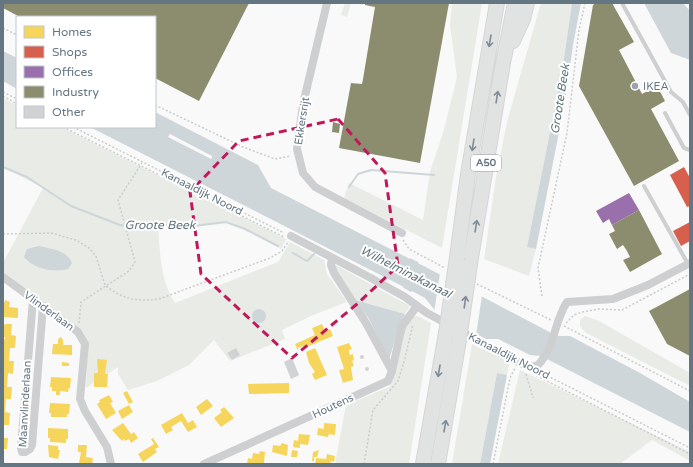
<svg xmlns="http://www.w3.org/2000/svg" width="693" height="467" font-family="'Varela Round',sans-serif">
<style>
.green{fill:#e8ebe6;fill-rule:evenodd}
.water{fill:#ced6d9;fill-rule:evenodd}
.pier{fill:#f9f9f9}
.homes{fill:#f6d55c}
.shops{fill:#d6604d}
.offices{fill:#9970ab}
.industry{fill:#8c8c6e}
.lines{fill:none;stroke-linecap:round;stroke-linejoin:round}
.stream{stroke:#ced6d9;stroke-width:2}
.building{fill:#d0d2d3}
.motorway-casing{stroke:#d5d6d6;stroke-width:16}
.path{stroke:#cbcccd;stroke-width:1.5;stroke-dasharray:2 2;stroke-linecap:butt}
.service{stroke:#cecfd0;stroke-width:4}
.minor{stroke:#cecfd0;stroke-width:8}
.motorway{stroke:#e1e2e2;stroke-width:14}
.motorway-bridge-casing{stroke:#d5d6d6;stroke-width:16;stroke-linecap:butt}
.motorway-bridge{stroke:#e1e2e2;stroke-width:14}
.oneway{stroke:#7e8c96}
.marked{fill:none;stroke:#c2185b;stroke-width:3;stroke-dasharray:8 5;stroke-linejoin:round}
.poi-dot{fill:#99a4ac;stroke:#fff;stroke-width:1.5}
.labels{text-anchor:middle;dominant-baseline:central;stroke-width:4;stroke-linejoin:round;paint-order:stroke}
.shield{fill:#fff;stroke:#939fa8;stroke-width:1}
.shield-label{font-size:10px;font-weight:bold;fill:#657683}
.poi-label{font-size:11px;fill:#657683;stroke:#fff;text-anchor:start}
.street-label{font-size:11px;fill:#657683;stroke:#fff}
.water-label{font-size:12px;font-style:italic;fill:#60757c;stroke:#fff}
</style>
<rect width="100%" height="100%" fill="#f9f9f9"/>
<!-- green -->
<path class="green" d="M345,3H351L347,17L341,15Z
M452,3H482L442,248L344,198L349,183L423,220L430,172L443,133L457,77L450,25Z
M541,3H572L562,72L527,247L536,249L529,276L484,259L496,177L507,122Z
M3,98L17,105V127H61L286,239L281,249L228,221L208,225H158C160,251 160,281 175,303L278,262L290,242L324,260L327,274L347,302L313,315L282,330L285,339L230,361L214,340L189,365L157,381L128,390L118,374V367L86,388L88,341L83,332L3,272V263L43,188L3,167ZM60,251L70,259L61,271L40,268Z
M334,264L408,305L410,306L405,314L355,300L342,283Z
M413,316H418L431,323L409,464H335L346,405L389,387L392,382L405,326Z
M585,316L599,321L690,373V386L586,333L580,326V320Z
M472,344C484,351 497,354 510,360L507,375L497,373L480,464H452Z
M520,370L690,452V461L652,440L620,464H498Z"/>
<!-- water -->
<path class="water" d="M572,3H581L573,45L565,102L536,249L527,247L562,72Z
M644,3H683L690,11V60L671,53Z
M3,51L17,58V89L3,81Z
M155,112L258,165L271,188L410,259V258L418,262V263L557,336H570L640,373L690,402V432L541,356L530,355L498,339H486L437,313L425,298L412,291L411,292L402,287H404L90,127H155ZM170,134L212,156V158L211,159L168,137Z
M39,246C51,249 67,250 72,263L68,269C53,273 34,269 24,257L27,249Z
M355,300L405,314L397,333L389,360L369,319Z
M252 316a7 7 0 1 1 14 0a7 7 0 1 1-14 0Z
M497,373L507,375L490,464H480Z"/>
<!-- pier -->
<path class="pier" d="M440,273L482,295L476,336L434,313Z"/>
<!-- homes -->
<path class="homes" d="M5,300L10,302L9,307L18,308V318L3,317V307Z
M5,324H12L11,335L16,336L15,348H10L9,361H14L13,374L8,373L7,387H12L11,397V399H6L5,412L10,413L9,425H3V345L5,337H3V327Z
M322,324L325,331L330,329L333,336L304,348L303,346L298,348V351L295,344L315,335L312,328Z
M61,337L63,340V345H72V355L52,354L53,344H58V339Z
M349,343L352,349L349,350V352L350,355L353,354L354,360L352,361L354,366L351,367L353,380L343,383L339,370L344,369L337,347Z
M315,348L327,375L315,380L312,374L315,372L309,363L306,352Z
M97,359L107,360L105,374H108L107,387H94V373H98Z
M62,362L69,363V366H62Z
M51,377L71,378L70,388H69L68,392L60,391V395H56V391H52V387H50Z
M289,383V393L249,394L248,384Z
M127,391L133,402L129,404L123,393Z
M109,395L113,402L110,403L116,413L106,419L97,404L100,402L99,400Z
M207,399L213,406L201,415L196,407Z
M50,403L70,404L69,414H67V417H51V413H49Z
M129,405L133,412L122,419L118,411Z
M224,407L234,418L221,427L214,418L222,412L220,410Z
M182,413L188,423L193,420L197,427L188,432L181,421L171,427L173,430L166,434L161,425Z
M123,423L131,434L134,432L138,438L131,443L129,439L125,441L124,439L122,441L112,430Z
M324,423L336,424L335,435L329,434L328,437L317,435L318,428L324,429Z
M48,428L68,429V439H66V443L50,442V438H48Z
M299,434L310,435L308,445L300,444V448L293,447L294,440L298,441Z
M3,438H8L7,449H3Z
M153,438L159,447L155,449L157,452L143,462L138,454L154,444L151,439Z
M282,443L288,445L287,456L272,452L273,445L280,446Z
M48,445L58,446V450H60L58,459L49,457Z
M78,445H87L86,457L93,458L92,464L79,463L81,452H78Z
M292,450L298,451L297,457H291Z
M319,450L317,457H314V461H312L313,452Z
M260,451L265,452L264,463L247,464L248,458L252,459L253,453L259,454Z
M327,454L335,456L334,462L331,461L330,464H315L316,458L326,459Z"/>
<!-- shops -->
<path class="shops" d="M684,167L690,178V206L687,207L670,175Z
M690,222V241L681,246L673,231Z"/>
<!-- offices -->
<path class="offices" d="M629,193L639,210L612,225L609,219L603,223L596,211Z"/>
<!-- industry -->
<path class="industry" d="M3,3H249L199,101L155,78V17H20L3,8Z
M365,3H449L420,163L339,148L351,83L362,84L363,79L375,7L365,5Z
M596,3H612L634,42L619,50L642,94L657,86L665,101L651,109L679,161L634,186L579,86L593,5Z
M333,122L340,124L339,133L332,132Z
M639,210L662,254L630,272L623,260L630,257L627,251L623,245L617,249L609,234L615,231L612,225Z
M690,289V356L667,344L649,311Z"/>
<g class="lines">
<!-- stream -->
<path class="stream" d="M3,167L27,177L71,206L120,225L137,227L151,224L194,226L226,222L245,229L278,246
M349,187L358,174L371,170L434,175
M293,253L307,261L314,254"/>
</g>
<!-- building -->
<path class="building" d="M236,348L240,355L232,360L227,353Z
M360 357a2 2 0 1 1 4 0a2 2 0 1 1-4 0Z
M292,358L299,375L291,379L284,362Z
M365 369a2 2 0 1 1 4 0a2 2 0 1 1-4 0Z"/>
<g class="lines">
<!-- motorway casing -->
<g class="motorway-casing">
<path id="motorway" d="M513,41L523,19L527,3
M457,257L468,174L497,3
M470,264L503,63L515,3
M423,464L446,333
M438,464L459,340"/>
</g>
<!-- path -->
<path class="path" d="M3,28L17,35
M3,92L17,99
M3,96L17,104
M155,105L243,147L275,159L291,156
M63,127L284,237
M73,127L284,233
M3,234L51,233L76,240L89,248L96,256L105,285C122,299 137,302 159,299L270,258L282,251L288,242
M403,240L409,249L445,268
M477,284L551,320
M542,296L538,268L567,133L579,30L585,3
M79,323L81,302L129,271L135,262L118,200L142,163
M566,323L574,315L582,312L599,309L622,310L690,274
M564,326L690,391
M540,372L690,448
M526,374L533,398
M533,374L690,454
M3,463L10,464
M364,464L373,410L398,381L404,362L413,324
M493,464L510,378L515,368"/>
<!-- service -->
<path class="service" d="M622,3L671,92L683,102L690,115
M665,113L684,148L690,150
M644,186L688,264"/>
<!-- minor -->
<path class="minor" d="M327,3L303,104L297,149L303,173L315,187L402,233
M291,236L369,277L405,297L427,313L499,352L526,366L531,367L538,365C555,348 554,321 567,302L613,299L648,285L690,263
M332,258L331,265L334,273L366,323L392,371
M3,277L78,332L85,344L80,399L85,411L107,447L111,464
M33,299L21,448L22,452H25L30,449L32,445L43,306
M204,464L388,381L392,371L402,326L417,306"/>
<!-- motorway -->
<use href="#motorway" class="motorway"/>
<!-- motorway-bridge casing -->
<g class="motorway-bridge-casing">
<path id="motorway-bridge" d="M446,333L457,257
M459,340L470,264"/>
</g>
<!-- motorway-bridge -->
<use href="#motorway-bridge" class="motorway-bridge"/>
</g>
<!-- one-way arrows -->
<defs><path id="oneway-shaft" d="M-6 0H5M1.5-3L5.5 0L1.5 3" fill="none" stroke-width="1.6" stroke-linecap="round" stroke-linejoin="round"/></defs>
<g class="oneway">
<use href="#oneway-shaft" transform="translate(490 41) rotate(100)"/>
<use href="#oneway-shaft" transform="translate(497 97) rotate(-81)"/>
<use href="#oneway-shaft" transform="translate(473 145) rotate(99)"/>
<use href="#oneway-shaft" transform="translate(476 226) rotate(-81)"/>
<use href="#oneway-shaft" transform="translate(465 302) rotate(-82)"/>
<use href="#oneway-shaft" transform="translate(439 371) rotate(100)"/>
<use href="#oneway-shaft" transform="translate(445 426) rotate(-80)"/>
</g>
<!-- marked area -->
<path class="marked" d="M338,119L385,173L398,266L357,304L292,358L201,274L190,192L239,141Z"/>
<!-- markers -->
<circle class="poi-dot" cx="635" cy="86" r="4"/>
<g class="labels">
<!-- shield labels -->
<rect class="shield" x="471" y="155" width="30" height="16" rx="3"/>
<g class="shield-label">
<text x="486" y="163">A50</text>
</g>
<!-- poi labels -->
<g class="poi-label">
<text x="643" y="86">IKEA</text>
</g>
<!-- street labels -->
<g class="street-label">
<text transform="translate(302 121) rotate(-81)">Ekkersrijt</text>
<text transform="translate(202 192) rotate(27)">Kanaaldijk Noord</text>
<text transform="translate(49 311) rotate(36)">Vlinderlaan</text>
<text transform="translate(509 356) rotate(27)">Kanaaldijk Noord</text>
<text transform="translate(25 404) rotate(-87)">Maanvlinderlaan</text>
<text transform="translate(333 406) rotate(-25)">Houtens</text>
</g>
<!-- water labels -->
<g class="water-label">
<text transform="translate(560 99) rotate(-81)">Groote Beek</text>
<text x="160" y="225">Groote Beek</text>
<text transform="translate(406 272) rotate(27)">Wilhelminakanaal</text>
</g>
</g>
<!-- border -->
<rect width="693" height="467" fill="none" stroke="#657683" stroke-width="8"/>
<!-- legend -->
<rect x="16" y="16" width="140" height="112" fill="#ffffff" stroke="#c1c8cd"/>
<rect x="24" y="26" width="20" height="12" fill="#f6d55c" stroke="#c1c8cd"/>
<text x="52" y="36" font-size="12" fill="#657683">Homes</text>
<rect x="24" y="46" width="20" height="12" fill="#d6604d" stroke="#c1c8cd"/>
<text x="52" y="56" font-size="12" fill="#657683">Shops</text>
<rect x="24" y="66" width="20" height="12" fill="#9970ab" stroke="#c1c8cd"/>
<text x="52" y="76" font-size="12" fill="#657683">Offices</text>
<rect x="24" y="86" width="20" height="12" fill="#8c8c6e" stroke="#c1c8cd"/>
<text x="52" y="96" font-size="12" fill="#657683">Industry</text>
<rect x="24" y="106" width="20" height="12" fill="#d0d2d3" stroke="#c1c8cd"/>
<text x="52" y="116" font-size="12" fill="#657683">Other</text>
</svg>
